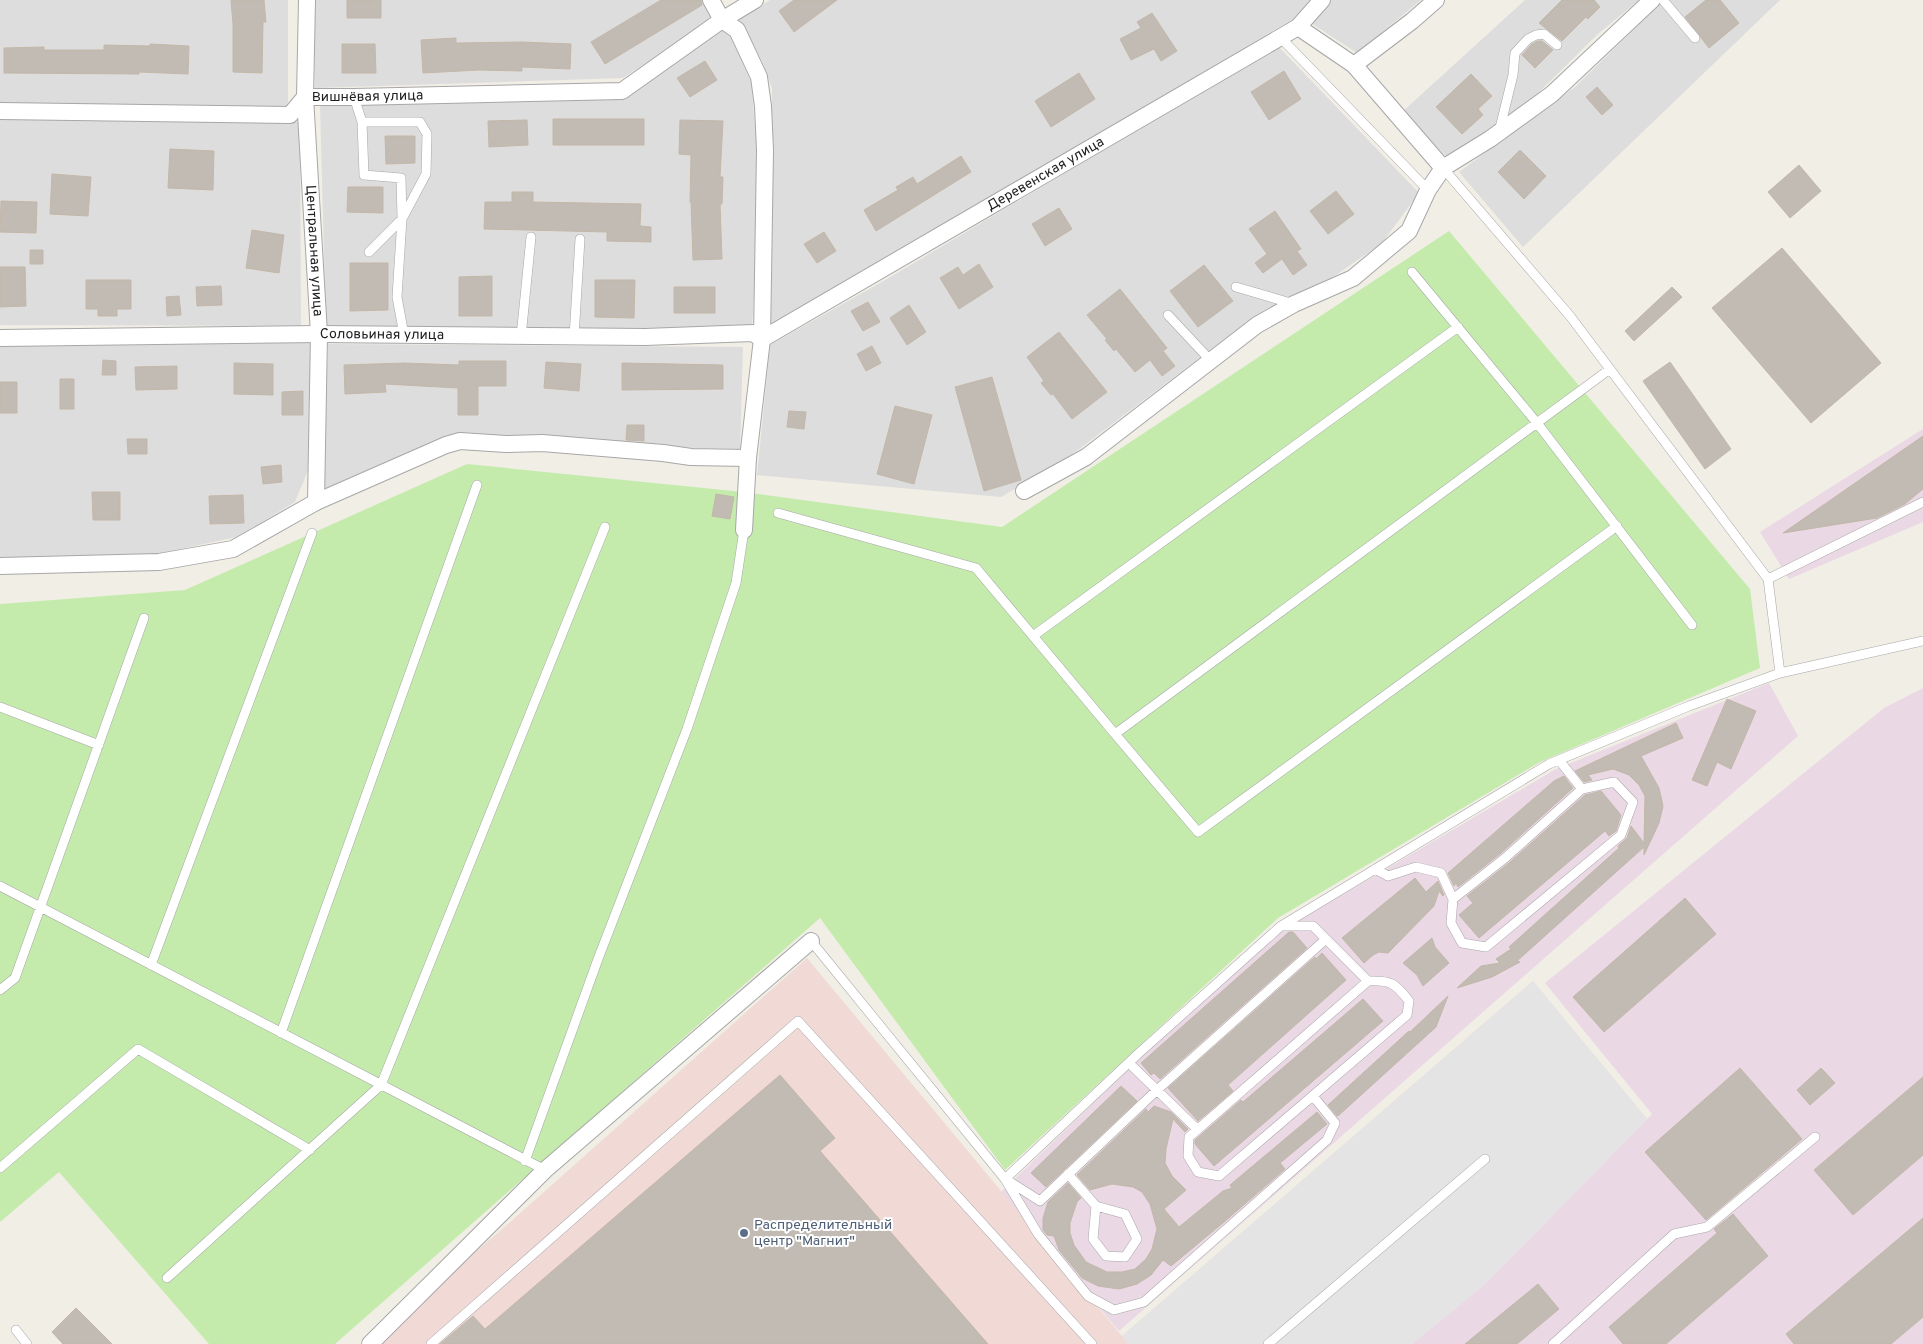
<svg xmlns="http://www.w3.org/2000/svg" width="1923" height="1344" font-family="Overpass,sans-serif">
<style>
.residential{fill:#dedddd}
.commercial{fill:#f1dad6}
.industrial{fill:#ead8e5}
.grass{fill:#c4ebac}
.parking{fill:#e4e4e4}
.building{fill:#c1bbb3;stroke:#c3b7a8}
.lines{fill:none;stroke-linecap:round;stroke-linejoin:round}
.service-casing{stroke:#a7a7a7;stroke-width:10}
.minor-casing{stroke:#a7a7a7;stroke-width:18}
.service{stroke:#fff;stroke-width:9}
.minor{stroke:#fff;stroke-width:16}
.service-dot{fill:#5c6f8a;stroke:#fff;stroke-width:2}
.labels{text-anchor:middle;dominant-baseline:central;stroke-width:4;stroke-linejoin:round;paint-order:stroke}
.street-label{font-size:14px;fill:#202020;stroke:#fff}
.service-label{font-size:14px;fill:#4e5e75;stroke:#fff;text-anchor:start}
</style>
<rect width="100%" height="100%" fill="#f1eee6"/>
<!-- residential -->
<path class="residential" d="M0,0H288V107L0,105Z
M314,0H704L714,19L623,78L315,88Z
M770,0H1311L1293,19L944,224L771,323L772,88L762,61L739,19Z
M1330,0H1421L1357,53L1311,23Z
M1525,0H1639L1598,34L1533,98L1474,140L1446,156L1401,113Z
M1664,0H1780L1523,247L1459,172L1575,87Z
M724,29L729,33L751,82L757,145L755,285L752,325L612,332L326,329L320,105L616,97Z
M1278,46L1419,193L1382,243L1329,280L1248,321L1070,456L1001,497L757,475L770,345L887,279Z
M0,118L300,122L301,326L0,325Z
M312,342L309,468L295,502L237,537L156,554L0,558V345Z
M328,344L743,347L740,449L658,447L456,435L322,492Z"/>
<!-- commercial -->
<path class="commercial" d="M807,958L1122,1336L1533,981L1647,1119L1411,1344H381L435,1286L500,1231Z"/>
<!-- industrial -->
<path class="industrial" d="M1923,429V522L1789,579L1760,532Z
M1769,683L1798,736L1119,1331L1001,1192L1152,1047L1284,929L1556,769Z
M1923,688V1344H1412L1486,1283L1652,1114L1545,983L1884,708Z"/>
<!-- grass -->
<path class="grass" d="M1449,231L1750,589L1760,668L1540,762L1278,918L1005,1170L820,918L335,1344H209L59,1172L0,1222V604L185,590L467,464L743,492L1002,527Z"/>
<!-- parking -->
<path class="parking" d="M1533,981L1647,1119L1486,1283L1412,1344H1128L1122,1336Z"/>
<!-- building -->
<path class="building" d="M231,0H264L266,22H263L262,73L233,72V24Z
M347,0H381V18H347Z
M661,0H701L702,5L605,64L591,42Z
M794,0H837L794,32L779,11Z
M1562,0H1594L1600,7L1588,19L1586,17L1562,41L1539,23Z
M1706,0H1720L1739,23L1709,48L1685,17Z
M1152,13L1177,51L1161,61L1154,49L1131,60L1120,39L1141,28L1137,22Z
M456,38V43L522,42L571,44L570,69L522,67V71L479,70L423,73L421,40Z
M1538,41H1542L1553,50L1535,68L1522,55L1532,44Z
M150,44L189,46L188,74L139,72V74L4,73V48L44,47V50H104V45L150,46Z
M342,44H375L376,73H342Z
M705,61L717,80L690,97L677,78Z
M1284,71L1301,99L1269,120L1251,92Z
M1079,73L1095,99L1051,127L1035,101Z
M1471,74L1492,96L1478,109L1483,115L1462,134L1436,107Z
M1597,87L1613,105L1602,115L1586,97Z
M553,119H644V145H553Z
M527,120L528,145L489,147L488,121Z
M680,120L723,121L720,177H723L722,204H720L722,259L693,260L691,202H690L691,155L679,154Z
M385,136H415V163L386,164Z
M170,149L214,151L213,190L168,188Z
M1520,150L1546,176L1524,199L1498,172Z
M961,156L971,172L876,231L864,210L898,190L896,187L913,177L917,184Z
M1799,165L1821,191L1790,218L1768,192Z
M52,174L91,177L88,216L50,214Z
M348,187H383V213L347,212Z
M1336,191L1354,214L1328,234L1310,211Z
M512,192H533V202L641,204L640,226L651,227V242L607,241V232L484,229L485,202H512Z
M1,201L37,202L36,233L0,232Z
M1059,208L1072,229L1045,246L1032,224Z
M1275,211L1301,249L1297,251L1307,265L1293,275L1282,259L1263,273L1255,263L1267,254L1249,229Z
M252,230L284,235L279,273L246,268Z
M824,232L836,251L817,263L804,244Z
M1782,248L1881,363L1811,423L1712,308Z
M30,250H43V264H30Z
M350,263H388V310L350,311Z
M979,264L993,287L959,309L940,278L958,267L963,275Z
M1204,265L1233,301L1198,327L1170,291Z
M0,267H25L26,306L0,307Z
M492,276V316H459V277Z
M86,280H131V309H117V316H98V309H86Z
M595,280H635L634,318L595,317Z
M221,286L222,305L197,306L196,287Z
M674,287H715V313H674Z
M1672,287L1682,297L1634,341L1625,331Z
M1120,289L1167,348L1163,351L1175,366L1162,376L1150,360L1135,372L1116,349L1114,351L1105,340L1107,339L1087,315Z
M179,296L181,315L167,316L166,297Z
M868,302L880,322L863,331L851,311Z
M909,305L926,332L907,345L890,318Z
M1059,332L1107,392L1072,419L1053,394L1051,395L1041,383L1044,381L1027,357Z
M872,346L881,363L866,371L857,354Z
M103,360L116,361V375H102Z
M459,361H506V386H478V415H458V388L385,384L386,392L345,394L344,365L404,363L459,365Z
M546,362L581,364L579,391L544,388Z
M1670,362L1731,449L1705,469L1643,381Z
M234,363L273,364V395L234,394Z
M622,363L723,365V389L622,390Z
M177,366V389L136,390L135,367Z
M992,377L1021,480L984,491L955,387Z
M60,379H74V409H60Z
M0,382H17V413H0Z
M303,391V415H282V392Z
M895,406L932,415L914,484L877,474Z
M789,411L806,412L804,429L787,427Z
M627,425H644V441L626,440Z
M1923,436V489L1905,504L1877,518L1783,533Z
M127,439H147V454H128Z
M281,465L282,482L263,484L261,467Z
M92,492H120V520H93Z
M716,494L734,497L730,519L712,516Z
M243,495L244,523L210,524L209,496Z
M1727,699L1756,711L1731,769L1717,762L1707,786L1692,780Z
M1676,723L1683,738L1641,756L1659,788L1663,806L1659,823L1644,855V847L1517,961L1520,962L1492,977L1457,988L1481,966L1500,963L1496,959L1511,949L1509,947L1619,848L1618,846L1627,838L1631,826L1644,843L1645,796L1639,785L1629,775L1613,769L1588,775L1592,780L1584,782L1575,771Z
M1564,776L1573,788L1501,853L1458,887L1456,883L1454,886L1448,873L1554,781Z
M1601,791L1621,815L1616,831L1609,836L1605,831L1479,938L1459,915L1473,903L1467,896L1509,863L1585,795Z
M1415,878L1426,892L1438,881L1444,895L1443,896L1439,891L1434,906L1388,953L1379,952L1373,955L1364,963L1342,938Z
M1685,898L1716,934L1604,1032L1573,997Z
M1289,932H1293L1307,948L1160,1079L1154,1073L1151,1075L1141,1063Z
M1432,938L1435,947L1449,963L1423,986L1417,975L1403,963Z
M1322,953L1346,980L1228,1085L1233,1091L1198,1121L1168,1088L1315,957L1316,959Z
M1448,996L1436,1027L1338,1116H1337L1328,1105L1409,1031L1410,1032Z
M1363,999L1383,1021L1214,1166L1195,1144V1140L1241,1100L1243,1102Z
M1740,1068L1802,1139L1706,1220L1645,1152Z
M1821,1068L1835,1083L1810,1105L1797,1090Z
M780,1075L835,1138L820,1151L988,1344H440L473,1316L485,1329Z
M1923,1077V1155L1853,1215L1814,1170Z
M1121,1086L1137,1101L1046,1187L1031,1173Z
M1154,1106L1171,1112L1188,1129L1185,1132L1173,1119L1166,1149L1165,1163L1172,1176L1186,1190L1164,1209L1179,1227L1223,1191L1232,1188L1230,1185L1317,1112L1327,1124L1280,1163L1285,1169L1224,1222L1171,1266L1163,1260L1151,1275L1137,1284L1119,1289L1098,1286L1082,1278L1059,1250L1054,1236L1047,1235L1043,1230V1218L1048,1202L1068,1183L1081,1198L1077,1202L1070,1223V1233L1074,1245L1086,1262L1107,1272H1122L1135,1269L1146,1259L1152,1249L1157,1229L1150,1204L1142,1192L1133,1187L1112,1184L1090,1190L1077,1175L1146,1109L1148,1112Z
M1733,1214L1768,1256L1666,1344H1623L1609,1327L1717,1233L1714,1229Z
M1923,1218V1317L1891,1344H1794L1786,1334Z
M1538,1284L1559,1309L1517,1344H1465Z
M76,1308L112,1344H63L52,1332Z"/>
<g class="lines">
<!-- service casing -->
<g class="service-casing">
<path id="service" d="M1663,0L1695,38
M1280,37L1428,190
M354,97L362,122H420L427,134L426,174L402,219L397,297L404,335
M362,122L364,175L401,178L402,219L369,252
M1499,132L1513,75L1515,53L1528,39L1536,35L1544,34L1557,45
M1412,272L1537,423L1692,625
M1236,287L1294,304
M1168,315L1211,361
M521,337L531,237
M574,337L580,239
M778,513L976,568L1115,734L1610,369
M1768,579L1923,502
M1033,636L1458,327
M1780,673L1923,641
M0,707L99,745
M1115,734L1198,832L1617,526
M1559,760L1582,789L1614,782L1633,802L1621,835L1486,947L1462,943L1451,923L1453,899L1505,858L1582,789
M1375,869L1388,876L1416,867L1441,873L1453,899
M0,886L545,1170
M1281,926H1313L1368,981C1391,980 1395,983 1409,1001L1407,1015L1219,1176L1198,1172L1188,1156L1189,1137L1368,981
M811,941L1005,1179L1139,1053L1281,926L1549,764L1689,706L1780,673L1768,579L1570,316L1443,168
M151,965L312,533
M0,990L15,978L144,618
M281,1033L477,485
M1129,1063L1197,1129
M525,1161L598,959L687,729L736,583L744,530
M0,1168L138,1049L310,1150
M1068,1174L1096,1206L1125,1214L1137,1239L1125,1257L1106,1256L1093,1239L1096,1206
M1005,1179L1038,1234L1088,1296L1114,1310L1144,1302L1327,1140L1335,1123L1313,1096
M1007,1180L1040,1201L1157,1090L1326,939
M167,1278L381,1085L605,527
M16,1330L27,1344
M431,1344L798,1021L1092,1344
M1268,1344L1485,1159
M1553,1344L1674,1234L1707,1227L1815,1137"/>
</g>
<!-- minor casing -->
<g class="minor-casing">
<g id="minor">
<path id="s1" d="M307,0L305,97L319,334L316,502"/>
<path d="M711,0L722,20L737,30L759,77L763,106L765,150L762,339L748,458L744,530"/>
<path d="M1298,27L1354,65L1443,168"/>
<path d="M1354,65L1412,21L1436,0"/>
<path id="s2" d="M0,111L290,115L305,97H354L622,91L722,20L755,0"/>
<path id="s3" d="M0,338L319,334L645,337L753,333L762,339"/>
<path id="s4" d="M762,339L1298,27L1322,0"/>
<path d="M1024,491L1086,457L1257,325L1294,304L1353,278L1409,231L1428,190L1443,168L1490,139L1552,94L1652,0"/>
<path d="M0,566L159,562L233,549L316,502L446,445L460,441L506,444L542,443L663,453L691,457L748,458"/>
<path d="M370,1344L545,1170L811,941"/>
</g>
</g>
<!-- service -->
<use href="#service" class="service"/>
<!-- minor -->
<use href="#minor" class="minor"/>
</g>
<!-- markers -->
<circle class="service-dot" cx="744" cy="1233" r="5"/>
<g class="labels">
<!-- street labels -->
<g class="street-label">
<text stroke="none"><textPath href="#s2" startOffset="376">Вишнёвая улица</textPath></text>
<text stroke="none"><textPath href="#s4" startOffset="328">Деревенская улица</textPath></text>
<text stroke="none"><textPath href="#s1" startOffset="251">Центральная улица</textPath></text>
<text stroke="none"><textPath href="#s3" startOffset="382">Соловьиная улица</textPath></text>
</g>
<!-- service labels -->
<g class="service-label">
<text x="754" y="1225">Распределительный<tspan x="754" dy="16">центр "Магнит"</tspan></text>
</g>
</g>
</svg>
